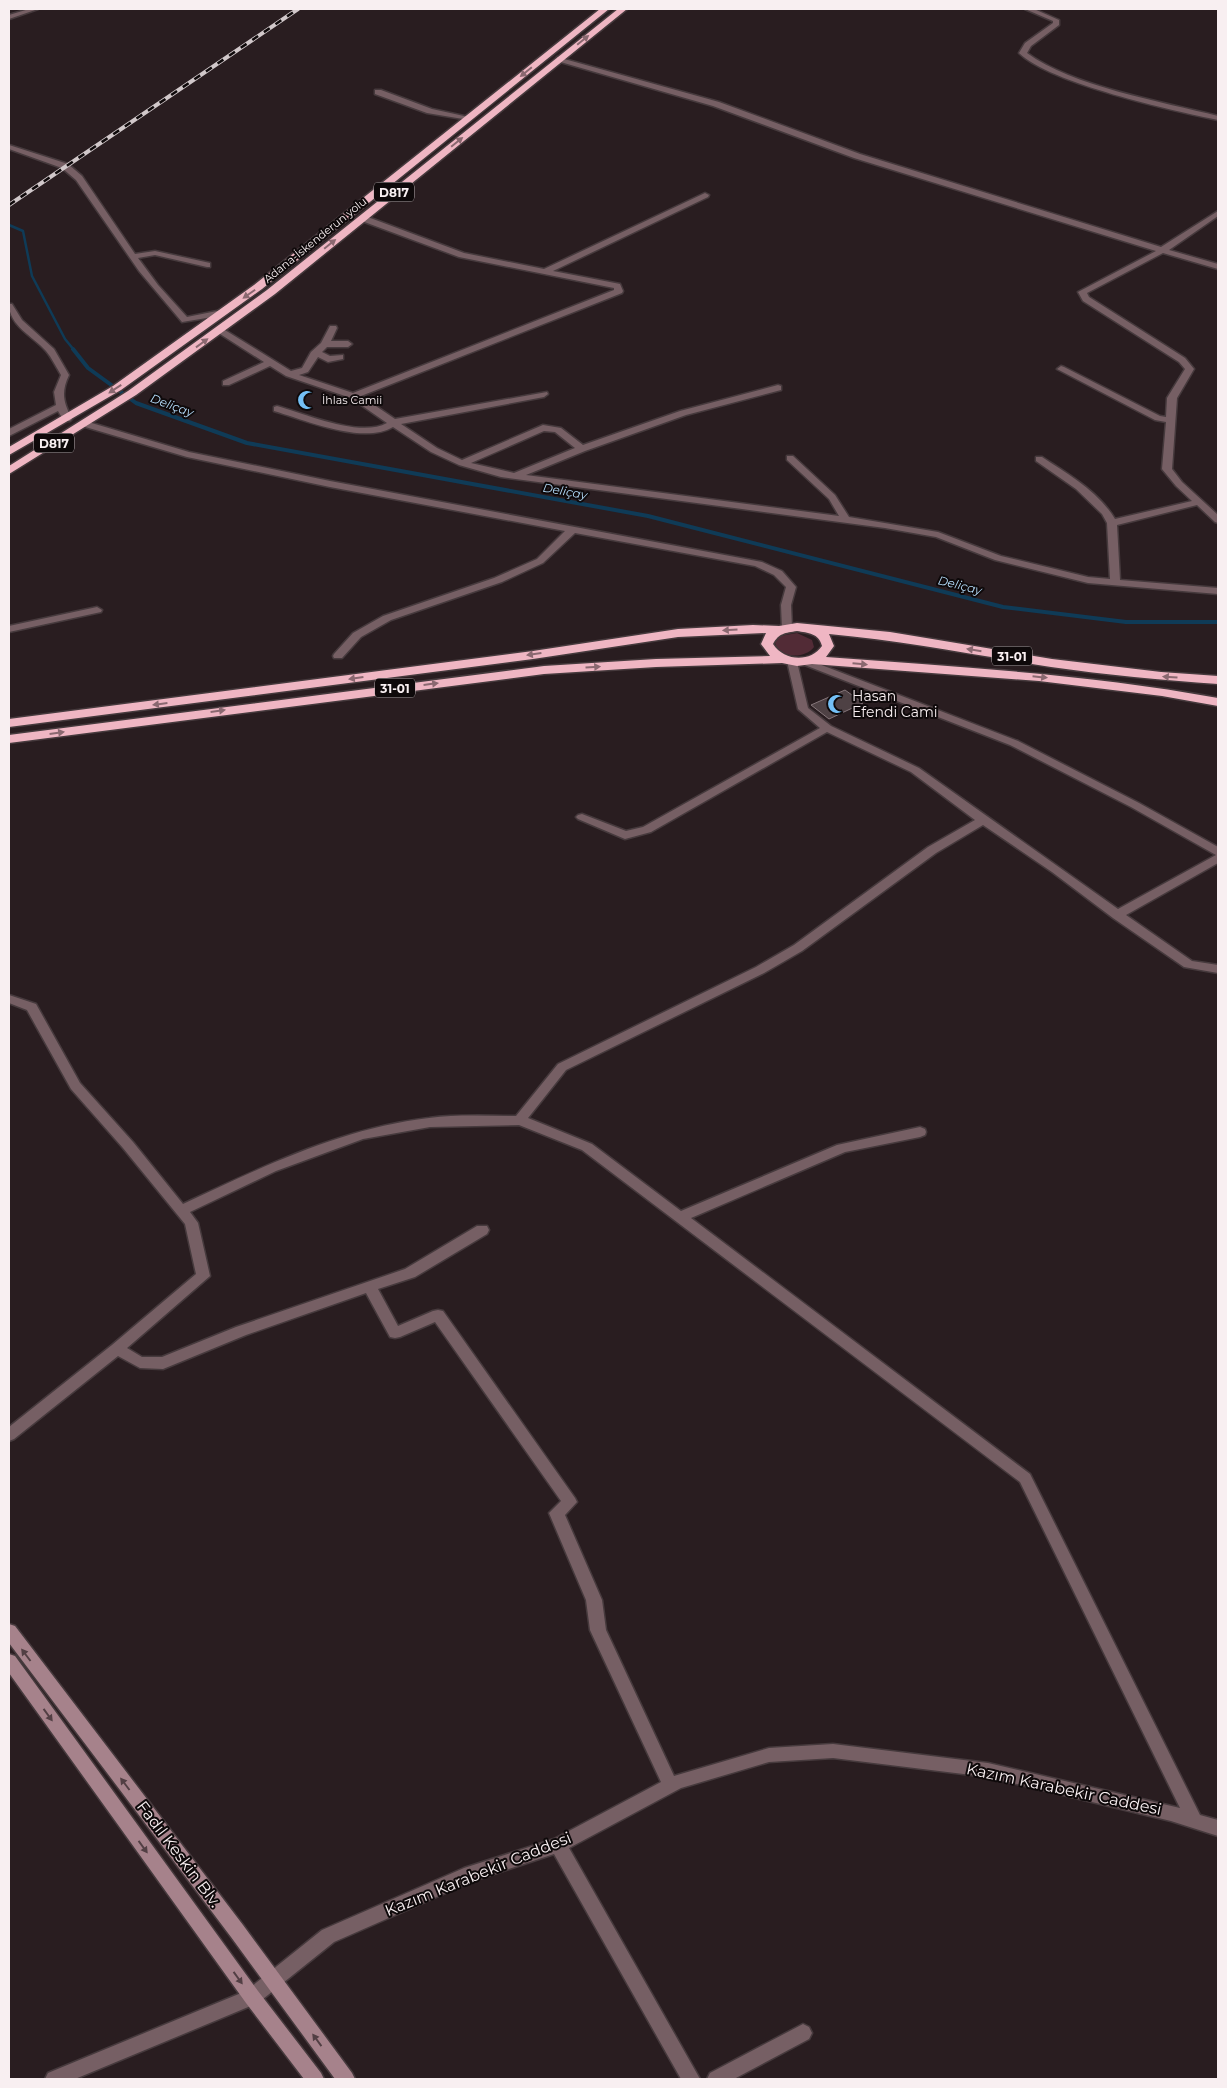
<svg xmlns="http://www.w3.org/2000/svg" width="1227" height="2088" font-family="Montserrat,sans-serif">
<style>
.green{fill:#522b36}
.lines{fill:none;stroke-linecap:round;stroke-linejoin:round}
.stream-far1{stroke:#0f3b57;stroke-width:2.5}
.stream{stroke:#0f3b57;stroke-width:4}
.building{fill:#4e4144;stroke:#85767a}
.street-casing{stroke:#463a3d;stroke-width:3}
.secondary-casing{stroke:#463a3d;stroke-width:3}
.highway-casing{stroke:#463a3d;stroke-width:3}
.street{fill:#765f64;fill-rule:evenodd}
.secondary{fill:#a6828b;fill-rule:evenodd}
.highway{fill:#efb6c3;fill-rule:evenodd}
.rail-casing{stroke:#d1c8ca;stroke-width:4}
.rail{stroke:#0e090a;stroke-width:2.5;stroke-dasharray:7;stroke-linecap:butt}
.oneway{fill:#8a6870}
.oneway2{fill:#523f44}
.labels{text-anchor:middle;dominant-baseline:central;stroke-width:4;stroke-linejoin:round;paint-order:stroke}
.far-street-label{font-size:11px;fill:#f8eff1;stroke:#0e090a}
.far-poi-label{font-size:11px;fill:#f8eff1;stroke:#0e090a;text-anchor:start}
.shield{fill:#0e090a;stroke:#b2aaac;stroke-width:1}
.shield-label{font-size:12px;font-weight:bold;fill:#f8eff1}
.far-water-label{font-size:12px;font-style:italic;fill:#b5ddfb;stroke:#0e090a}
.poi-label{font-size:14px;fill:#f8eff1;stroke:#0e090a;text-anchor:start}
.near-street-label{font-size:16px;fill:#f8eff1;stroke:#0e090a}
</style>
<rect width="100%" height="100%" fill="#291d20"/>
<!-- green -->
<path class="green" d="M797,633L812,640L814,647C805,659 780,659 775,643L780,636Z"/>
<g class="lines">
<!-- stream-far1 -->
<path class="stream-far1" d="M9,225L23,231L32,276L65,339L74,350"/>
<!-- stream -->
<path class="stream" d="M73,349L88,368L136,403L247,443L648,516L1003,607L1126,622H1218"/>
</g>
<!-- building -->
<path class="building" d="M845,690L863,703L829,719L811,705Z"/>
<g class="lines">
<!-- street casing -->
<g class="street-casing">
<path id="street" d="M29,9H38L9,19V15Z
M1025,9H1034L1059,20V25L1031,46L1027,53C1071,86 1163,102 1218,116V120C1174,111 1049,83 1019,53L1025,43L1053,23V21Z
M557,57L719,102L860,154L1161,247L1218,211V216L1169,250L1218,264V269L1163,253L1087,293L1089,297L1185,358L1194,369L1177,398L1172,469L1182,482L1218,515V523L1215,522L1197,505L1117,525L1120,580L1218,588V594L1088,583L995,560L936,537L885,528L501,477L459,465L431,452L393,427C363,445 305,420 274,411V407L277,406C306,414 360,438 387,423L351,398L286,376L270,366L229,385H223V381L264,362L217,332L216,330L220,327L291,371L302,368L311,352L321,343L330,326H336L337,328L331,341H348L352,344L348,347H327L322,352L330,356L343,355V359L328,362L318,357L308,372L299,375L353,393L614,290V288L459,257L359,220V216H365L464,253L544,269L705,193L709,195L708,197L553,271L620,284L623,291L622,293L361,396L395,419L547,392L548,394L544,397L401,424L437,448L462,460L543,425L561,428L583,445L680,411L778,385L781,386V390L686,415L585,451L526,475L839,516L829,499L787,460V456H793L835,495L849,517L938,532L1001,556L1088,577L1110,579L1107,523L1102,514L1076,489L1036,461V457H1042C1069,475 1098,491 1115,519L1192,501L1176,486L1162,469L1166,422L1155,420L1057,369L1061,366L1064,367L1160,416L1166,417L1167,398L1185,369L1179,362L1083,301L1078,292L1156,251L854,158L713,106L557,61ZM544,431L555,432L575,448L514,473L471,463Z
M375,90H381L432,109L473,118L469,120L427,113L375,94Z
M9,145L68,164L82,176L135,254L155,251L210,263V267H207L155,255L138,258L158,285L187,317L222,310L225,311V315L182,322L139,271L76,180L62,168L9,149Z
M9,304H12L22,320L54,349L69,375C61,392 63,402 72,419L70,421H64L58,411L9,436V429L56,405L54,392L61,375C56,367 52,358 46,351C33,336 9,326 9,304Z
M85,421L189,452L330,481L762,562L782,571L796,587L791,605L792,628L787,631L782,628L781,605L786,587L774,575L755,566L575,533L543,563L502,582L391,620L361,637L342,658H334L333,656L334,654L353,633L383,616L494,578L537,559L565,531L330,487L187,457L82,426V422Z
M97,607L102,610L101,612L9,632V626Z
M792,658L797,661L802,658L806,659L1018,741L1139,803L1218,847V863L1126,915L1192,961L1218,965V973L1184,967L1113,918L1052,872L983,825L936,853L802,951L764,973L566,1070L528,1118L592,1144L681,1211L837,1145L920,1127L925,1129L926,1132L925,1135L920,1137L845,1152L691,1218L1030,1474L1200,1815L1218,1820V1836L1171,1821L988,1777L833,1758L769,1762L681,1788L569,1848L700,2079H681L554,1854L473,1881L334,1942L258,2003L75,2079H45L48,2073L246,1991L322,1930L464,1868L554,1839L661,1782L590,1630L586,1600L549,1513L561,1501L435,1322L400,1337L395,1338L390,1337L366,1293L246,1335L163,1369L140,1368L118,1356L14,1439L9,1441V1427L112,1345L196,1274L185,1224L123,1148L71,1089L27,1010L9,1003V995L36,1004L80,1083L133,1142L183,1204C262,1167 342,1128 429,1118C458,1114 488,1116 516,1116L558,1064L756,967L794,945L928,847L975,820L911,772L827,732L651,832L625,839L578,819L576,817L578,815L582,814L626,831L643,827L820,728L798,709L787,661ZM797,662L1010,745L1131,807L1216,855L1118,909L919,768L831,726L808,708ZM519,1125L582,1150L1020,1482L1180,1808L988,1763L833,1744L769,1748L674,1776L606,1630L602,1600L565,1515L577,1502L575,1498L443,1311L438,1310L433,1311L398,1326L378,1289L415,1277L487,1234L489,1230L487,1226H477L405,1269L236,1327L162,1357H142L127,1348L210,1276L198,1223L190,1212L276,1171L363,1139L430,1127Z
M803,2024L809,2027L812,2033L809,2039L734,2079H707L710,2073Z"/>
</g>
<!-- secondary casing -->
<g class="secondary-casing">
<path id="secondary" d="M9,1624L15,1626L243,1925L352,2073L355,2079H335L231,1937L9,1643Z
M9,1654L15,1656L258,1991L321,2073L324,2079H304L246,2003L9,1673Z"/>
</g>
<!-- highway casing -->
<g class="highway-casing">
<path id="highway" d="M600,9H609L262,289L121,390L9,455V447L113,386L254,285Z
M618,9H627L275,294L136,395L9,474V466L128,391L267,290Z
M797,623L890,632L1052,659L1161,672L1218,676V684C1162,680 1106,675 1051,667C976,655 904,641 829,634L834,646L826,657C957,667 1088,674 1218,698V706L1162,696L1039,681L812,664L797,666L782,663L656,667L544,674L9,743V735L544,666L656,659L770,656L761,644L766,633L678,637L533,659L9,727V719L533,651L678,629L753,625L779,626ZM797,631C808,633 819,633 822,646C810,663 784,661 773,644C779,633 785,633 797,631Z"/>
</g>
<!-- street -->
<use href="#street" class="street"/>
<!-- secondary -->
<use href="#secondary" class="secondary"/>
<!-- highway -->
<use href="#highway" class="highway"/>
<!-- rail casing -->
<g class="rail-casing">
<path id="rail" d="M9,205L298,9"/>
</g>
<!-- rail -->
<use href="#rail" class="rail"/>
</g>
<!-- one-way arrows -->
<defs><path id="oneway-solid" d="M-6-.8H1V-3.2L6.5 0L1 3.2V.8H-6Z" transform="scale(1.25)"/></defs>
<g class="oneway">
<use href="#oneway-solid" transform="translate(583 40) rotate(-39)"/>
<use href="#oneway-solid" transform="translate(526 72) rotate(141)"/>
<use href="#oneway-solid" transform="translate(457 142) rotate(-39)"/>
<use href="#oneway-solid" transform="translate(330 244) rotate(-39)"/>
<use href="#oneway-solid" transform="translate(249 294) rotate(145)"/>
<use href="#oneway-solid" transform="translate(202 343) rotate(-36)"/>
<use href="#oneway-solid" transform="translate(115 389) rotate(147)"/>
<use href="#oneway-solid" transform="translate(730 630) rotate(177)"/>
<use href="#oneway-solid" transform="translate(974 650) rotate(-171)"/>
<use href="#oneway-solid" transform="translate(534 654) rotate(172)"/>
<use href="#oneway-solid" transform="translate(860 664) rotate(5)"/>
<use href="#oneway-solid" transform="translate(593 667) rotate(-4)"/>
<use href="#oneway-solid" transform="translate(1040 677) rotate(6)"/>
<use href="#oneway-solid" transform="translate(1170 677) rotate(-176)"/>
<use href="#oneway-solid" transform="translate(356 678) rotate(172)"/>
<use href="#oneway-solid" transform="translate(431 684) rotate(-7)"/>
<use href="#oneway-solid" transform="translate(160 704) rotate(173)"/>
<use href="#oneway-solid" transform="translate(218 711) rotate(-8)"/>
<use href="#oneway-solid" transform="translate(57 733) rotate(-8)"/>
</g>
<g class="oneway2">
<use href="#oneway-solid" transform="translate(26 1655) rotate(-127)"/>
<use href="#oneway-solid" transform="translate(48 1715) rotate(54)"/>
<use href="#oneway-solid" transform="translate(125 1784) rotate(-127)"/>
<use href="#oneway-solid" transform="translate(143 1847) rotate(54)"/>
<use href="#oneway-solid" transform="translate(238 1978) rotate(54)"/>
<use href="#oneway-solid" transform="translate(317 2040) rotate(-126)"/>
</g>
<!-- icons -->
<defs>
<g id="mosque-bare" transform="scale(1.5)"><path d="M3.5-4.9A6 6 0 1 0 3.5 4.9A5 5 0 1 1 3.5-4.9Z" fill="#74c0f6" stroke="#0e090a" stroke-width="2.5" paint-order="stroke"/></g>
</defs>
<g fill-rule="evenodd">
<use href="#mosque-bare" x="307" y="400"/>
<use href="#mosque-bare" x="837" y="704"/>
</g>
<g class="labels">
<!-- far-street labels -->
<g class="far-street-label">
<text transform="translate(315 240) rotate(-39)">Adana-İskenderun yolu</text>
</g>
<!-- far-poi labels -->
<g class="far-poi-label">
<text x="322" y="400">İhlas Camii</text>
</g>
<!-- shield labels -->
<g class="shield">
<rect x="374" y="182.5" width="40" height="19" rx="4"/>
<rect x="34" y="433.5" width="40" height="19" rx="4"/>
<rect x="992" y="646.5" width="40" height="19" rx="4"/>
<rect x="375" y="678.5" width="40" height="19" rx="4"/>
</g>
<g class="shield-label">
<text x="394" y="192">D817</text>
<text x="54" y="443">D817</text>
<text x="1012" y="656">31-01</text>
<text x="395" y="688">31-01</text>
</g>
<!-- far-water labels -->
<g class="far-water-label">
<text transform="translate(172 405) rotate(20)">Deliçay</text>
<text transform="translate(565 491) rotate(10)">Deliçay</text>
<text transform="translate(960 585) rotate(14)">Deliçay</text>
</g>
<!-- poi labels -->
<g class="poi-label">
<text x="852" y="696">Hasan<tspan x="852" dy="16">Efendi Cami</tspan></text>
</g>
<!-- near-street labels -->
<g class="near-street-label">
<text transform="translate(1064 1789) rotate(12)">Kazım Karabekir Caddesi</text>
<text transform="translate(179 1854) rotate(53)">Fadıl Keskin Blv.</text>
<text transform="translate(478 1874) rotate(-22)">Kazım Karabekir Caddesi</text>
</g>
</g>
<!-- border -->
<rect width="1227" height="2088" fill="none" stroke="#f8eff1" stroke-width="20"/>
</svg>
